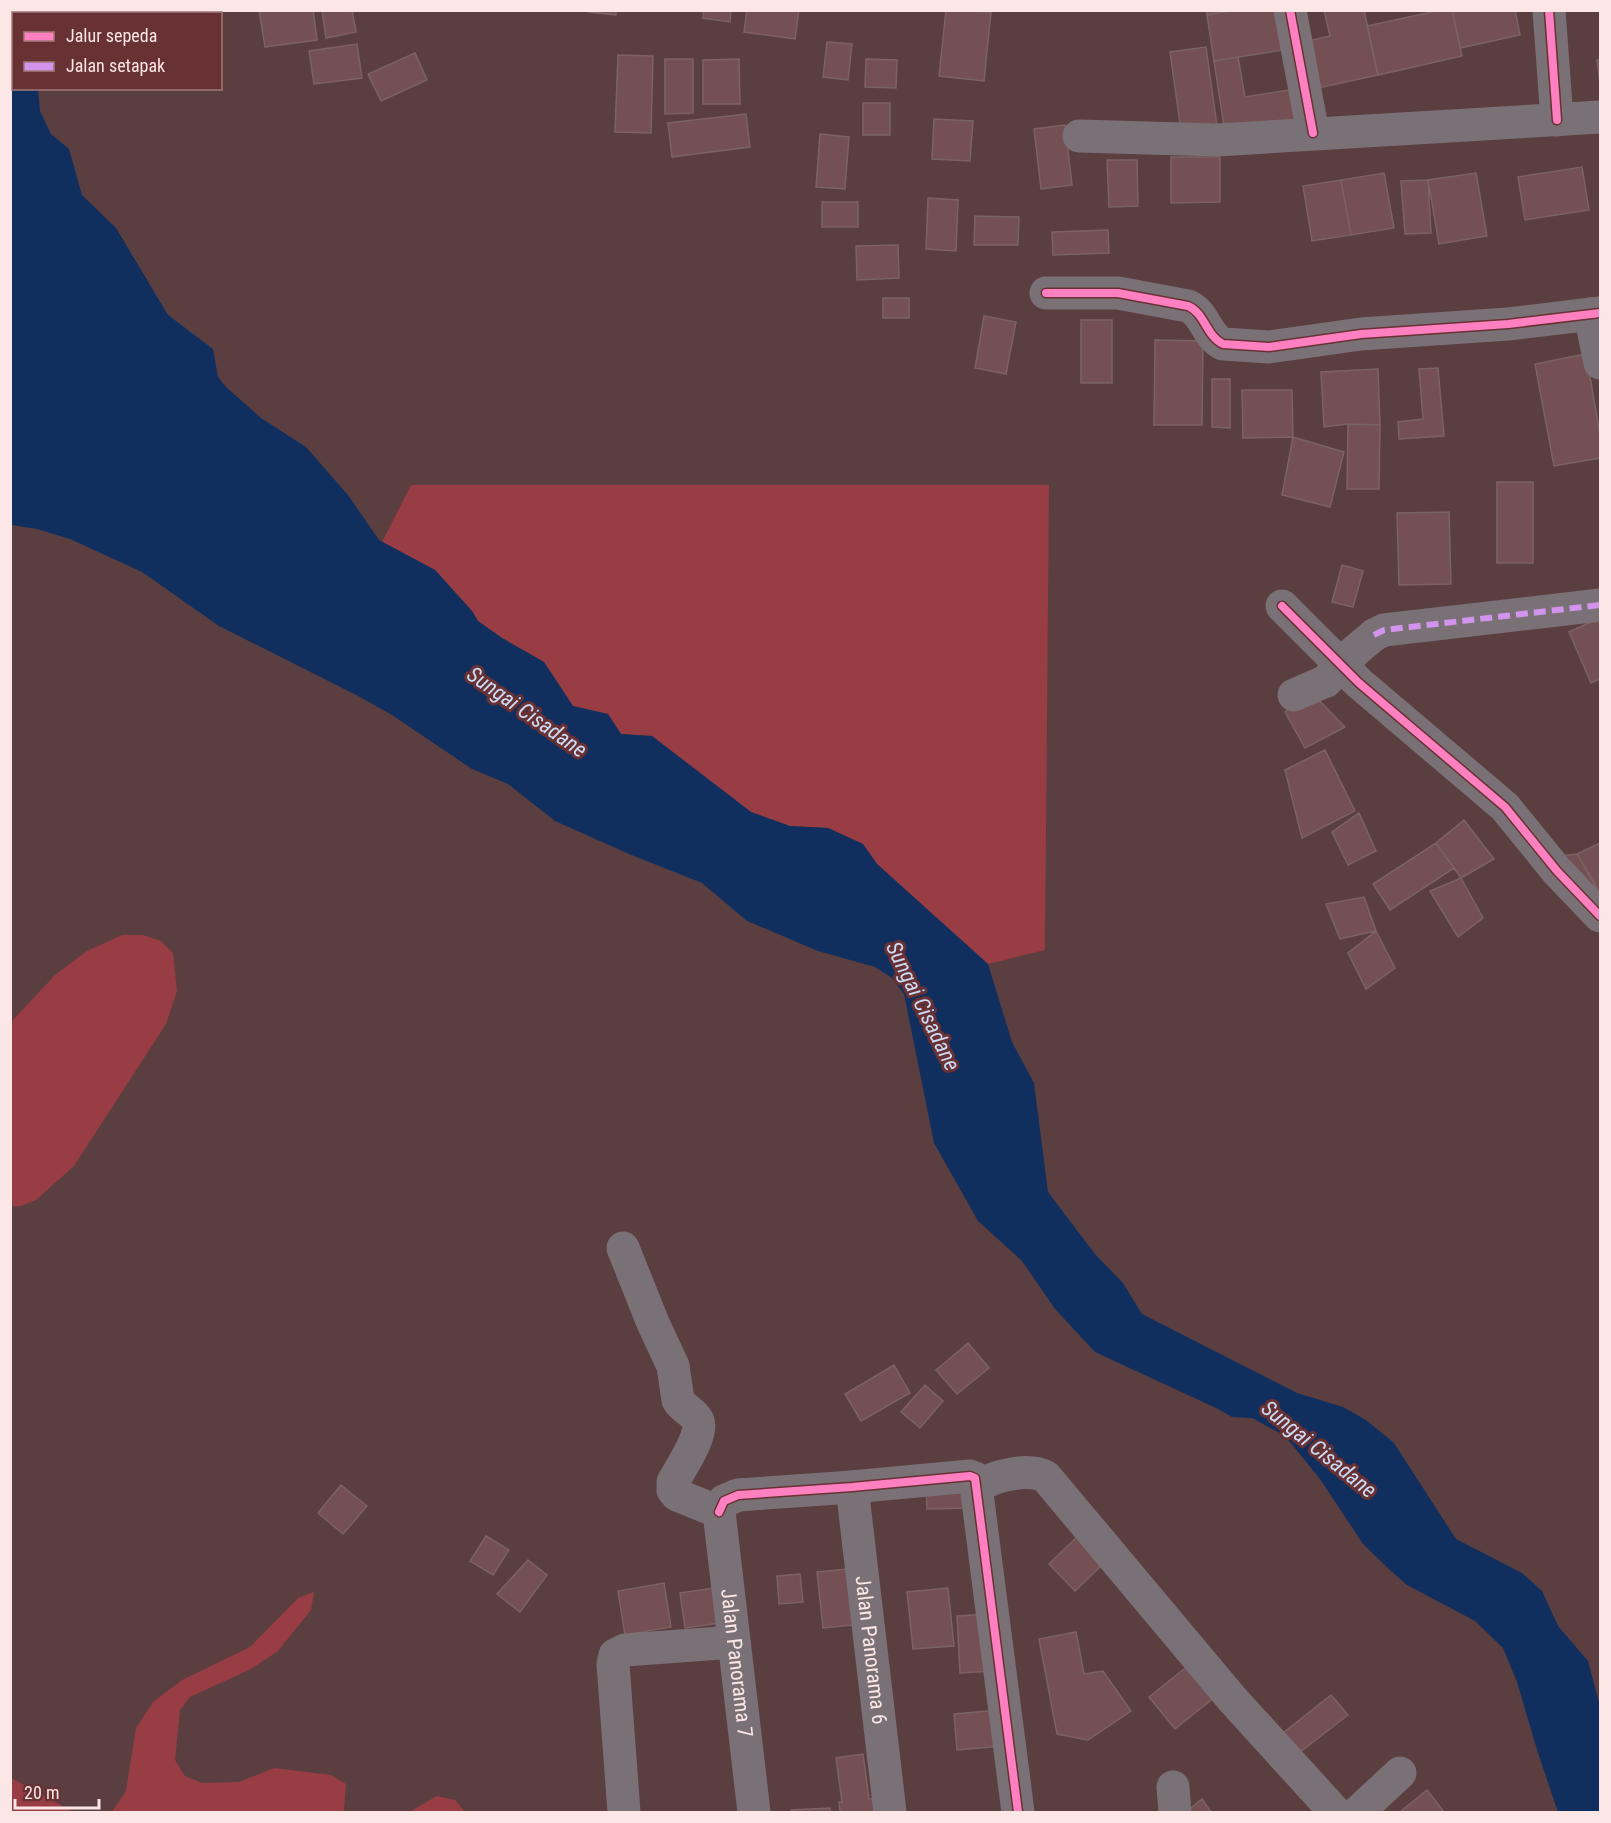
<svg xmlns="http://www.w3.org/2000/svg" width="1611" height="1823" font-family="'Roboto Condensed',sans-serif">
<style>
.green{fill:#983d44}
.water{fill:#112f5e}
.building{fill:#744f53;stroke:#7c6363;stroke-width:1.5}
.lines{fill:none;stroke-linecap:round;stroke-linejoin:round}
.minor{stroke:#7a7177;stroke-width:33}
.minor-bridge{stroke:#7a7177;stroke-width:33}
.quiet{stroke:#d193ec;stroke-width:6;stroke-dasharray:12 6;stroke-linecap:butt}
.cycleway-casing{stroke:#683133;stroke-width:11}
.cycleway{stroke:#ff80c0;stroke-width:8}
.labels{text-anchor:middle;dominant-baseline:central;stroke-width:6;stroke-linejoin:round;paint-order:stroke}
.street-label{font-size:21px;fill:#fce6e6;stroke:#683133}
.water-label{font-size:22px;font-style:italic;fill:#ccdcf6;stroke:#683133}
</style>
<rect width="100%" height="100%" fill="#5b3e3f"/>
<!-- green -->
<path class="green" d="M411,485H1049L1045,950L988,964L877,864L863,844L828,828L790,826L751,812L652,736L621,734L608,714L573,706L544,662L502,638L478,621L472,611L435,570L382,542Z
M122,935H143L161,941L173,953L177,991L166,1024L74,1166L36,1200L21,1206H11V1022L56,974L87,951Z
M314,1592L311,1610L278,1651L251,1669L190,1697L180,1710L175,1760L185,1776L202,1783L239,1782L274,1768L331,1775L346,1784L344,1812H112L126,1791L136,1728L153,1702L182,1680L250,1647L298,1598Z
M11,1778L74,1812H11Z
M437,1796L455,1800L465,1812H409Z"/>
<!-- water -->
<path class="water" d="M11,23L14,27V88L38,89L40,111L51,134L69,149L82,195L116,228L168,315L213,349L218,377L226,387L261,418L306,447L348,495L379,540L435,570L472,611L478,621L502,638L544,662L573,706L608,714L621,734L652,736L751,812L790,826L828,828L863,844L877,864L988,964L1012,1042L1034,1083L1048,1192L1095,1254L1123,1283L1142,1314L1297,1393L1343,1407L1366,1420L1394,1443L1456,1539L1522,1573L1542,1591L1558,1626L1588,1661L1600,1706V1812H1558L1538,1753L1517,1682L1503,1648L1475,1621L1407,1585L1391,1571L1363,1544L1320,1479L1285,1436L1252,1418L1232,1417L1216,1408L1095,1352L1055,1309L1022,1261L978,1221L934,1143L904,994L892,978L875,967L818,951L747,921L702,883L629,854L555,821L508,784L472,769L392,715L360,697L219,626L142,572L70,539L37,529L11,525Z"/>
<!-- building -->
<path class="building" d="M259,10H313L317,40L265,47Z
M322,10H352L356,32L326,38Z
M590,10H616V15L589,12Z
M704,10H731L730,22L703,18Z
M747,10H799L795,39L744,32Z
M946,10L991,12L984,81L939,76Z
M1206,10H1236L1207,15Z
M1236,10H1289L1295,48L1214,61L1207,15Z
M1324,10H1364L1378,75L1313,89L1303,42L1330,36Z
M1441,10H1452L1462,56L1378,75L1367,26Z
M1452,10H1515L1520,35L1460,48Z
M827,42L852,44L848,80L823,77Z
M357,44L362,78L314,84L309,51Z
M1206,47L1217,126L1181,131L1170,52Z
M415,53L427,80L381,101L368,74Z
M618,55L653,56L651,133L615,132Z
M1238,57L1245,97L1295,89L1301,127L1226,139L1214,61Z
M665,59H693V113L665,114Z
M739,59L740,104H703V60Z
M866,59L897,60L896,88L865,87Z
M1600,59V83L1597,60Z
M863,103H890V135H863Z
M746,114L750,147L672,157L668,123Z
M934,119L973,121L970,161L932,159Z
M1065,125L1072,185L1041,189L1034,129Z
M820,134L849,137L845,189L816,187Z
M1171,157H1220V202L1171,203Z
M1107,160H1137L1138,206L1109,207Z
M1582,167L1589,210L1525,220L1518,177Z
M1384,173L1394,228L1351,235L1341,180Z
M1476,173L1487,236L1439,244L1428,180Z
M1341,180L1351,235L1312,241L1303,186Z
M1428,180L1431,233L1405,234L1401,181Z
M928,198L958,200L956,251L926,249Z
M822,202H858V227H822Z
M975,216L1019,217L1018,245H974Z
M1108,230L1109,253L1053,255L1052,232Z
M898,245L899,278L857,280L856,246Z
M883,298H909V318H883Z
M984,316L1016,322L1006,374L975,368Z
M1081,320H1112V383H1081Z
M1155,340L1203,341L1202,425H1154Z
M1586,354L1600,434V458L1554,466L1535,364Z
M1438,368L1444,436L1399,439L1398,422L1423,419L1419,369Z
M1378,369L1380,425L1348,424L1324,427L1321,372Z
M1212,379H1230V428L1212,427Z
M1242,390H1292L1293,437L1243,438Z
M1348,424L1380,425L1379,489H1347Z
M1293,437L1344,452L1330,507L1282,495Z
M1497,482H1533V563H1497Z
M1449,512L1451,584L1399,585L1397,513Z
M1342,565L1363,571L1353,607L1332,602Z
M1600,618V679L1591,683L1569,632Z
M1310,691L1345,727L1305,748L1285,712Z
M1325,750L1355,811L1302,838L1285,770Z
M1359,813L1376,851L1348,865L1332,832Z
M1464,820L1494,859L1461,878L1436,843Z
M1436,843L1454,868L1390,910L1373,884Z
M1600,843V894L1577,854Z
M1577,854L1599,891L1558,856Z
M1461,878L1483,918L1458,937L1430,891Z
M1364,897L1376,931L1340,939L1326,904Z
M1376,931L1395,968L1366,989L1348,953Z
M968,1343L989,1368L957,1394L936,1370Z
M894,1365L910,1393L861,1421L845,1394Z
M925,1385L943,1401L920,1428L901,1412Z
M972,1484V1508L927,1509L926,1485Z
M341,1485L367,1506L343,1534L318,1513Z
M1079,1535L1105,1562L1075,1591L1049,1564Z
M486,1536L509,1550L493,1575L470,1561Z
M528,1560L547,1575L520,1612L497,1594Z
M857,1568L863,1624L823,1628L817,1572Z
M800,1574L803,1602L779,1604L777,1576Z
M664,1583L671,1627L625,1635L618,1591Z
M714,1588L719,1623L685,1628L680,1593Z
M948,1588L954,1646L913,1649L907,1592Z
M990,1614L994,1671L960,1673L957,1616Z
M1076,1632L1084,1674L1103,1671L1131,1711L1088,1740L1057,1734L1039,1639Z
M1189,1665L1215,1697L1175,1729L1149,1697Z
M1331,1695L1348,1715L1295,1756L1279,1736Z
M998,1710L1002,1746L957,1750L954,1714Z
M863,1754L869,1799L888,1797L889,1812H840L839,1802H842L836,1758Z
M1427,1790L1444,1812H1400Z
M1202,1799L1211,1812H1186Z
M830,1808V1812H791V1810Z"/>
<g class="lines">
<!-- minor -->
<g class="minor">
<path d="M1290,10L1313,133"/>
<path d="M1549,10L1557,120"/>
<path d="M1079,136L1217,140L1600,117"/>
<path d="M1046,293H1118L1188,306C1205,313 1206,336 1223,344L1269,347L1361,334L1508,324L1600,313"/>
<path d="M1590,314L1600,363"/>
<path d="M1282,606L1359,683L1505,807L1557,871L1600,916"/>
<path d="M1374,635L1384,630L1600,605"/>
<path d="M1294,695L1326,681"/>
<path d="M623,1248L653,1323L673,1366L678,1400C683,1409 693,1411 698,1421C704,1434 680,1469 673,1482V1490L677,1495L719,1512"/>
<path id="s1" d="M852,1487L890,1812"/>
<path d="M977,1487C993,1476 1028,1467 1046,1477L1233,1700L1335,1812"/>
<path d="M719,1512L724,1501L738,1495L852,1487L970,1476L975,1478L1018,1812"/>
<path id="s2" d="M719,1512L754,1812"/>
<path d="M1173,1787L1175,1812"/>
<path d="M624,1812L613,1664L615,1655L625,1650L734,1642"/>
<path d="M1358,1812L1400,1773"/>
</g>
<!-- minor-bridge -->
<path class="minor-bridge" d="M1326,681L1355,651L1374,635"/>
<!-- quiet -->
<path class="quiet" d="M1374,635L1384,630L1600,605"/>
<!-- cycleway casing -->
<g class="cycleway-casing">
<path id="cycleway" d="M1290,10L1313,133
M1549,10L1557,120
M1046,293H1118L1188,306C1205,313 1206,336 1223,344L1269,347L1361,334L1508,324L1600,313
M1282,606L1359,683L1505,807L1557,871L1600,916
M719,1512L724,1501L738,1495L852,1487L970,1476L975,1478L1018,1812"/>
</g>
<!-- cycleway -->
<use href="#cycleway" class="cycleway"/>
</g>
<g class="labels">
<!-- street labels -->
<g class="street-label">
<text stroke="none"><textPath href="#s1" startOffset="164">Jalan Panorama 6</textPath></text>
<text stroke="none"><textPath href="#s2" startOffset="152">Jalan Panorama 7</textPath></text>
</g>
<!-- water labels -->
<g class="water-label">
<text transform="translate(527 712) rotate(35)">Sungai Cisadane</text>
<text transform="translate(923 1006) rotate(64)">Sungai Cisadane</text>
<text transform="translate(1319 1449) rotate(39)">Sungai Cisadane</text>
</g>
</g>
<!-- border -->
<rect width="1611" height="1823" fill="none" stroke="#fce6e6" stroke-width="24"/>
<!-- legend -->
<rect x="12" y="12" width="210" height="78" fill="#683133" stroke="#a3797b" stroke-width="1.5"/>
<rect x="24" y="32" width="30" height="9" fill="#ff80c0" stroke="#a3797b" stroke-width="1.5"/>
<text x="66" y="42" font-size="18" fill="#fce6e6">Jalur sepeda</text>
<rect x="24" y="62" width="30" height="9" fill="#d193ec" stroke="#a3797b" stroke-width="1.5"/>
<text x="66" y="72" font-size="18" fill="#fce6e6">Jalan setapak</text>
<!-- scale -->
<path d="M15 1799v9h84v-9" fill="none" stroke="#fce6e6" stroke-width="3"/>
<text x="24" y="1799" font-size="18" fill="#fce6e6" stroke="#683133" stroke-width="4.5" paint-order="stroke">20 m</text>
</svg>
